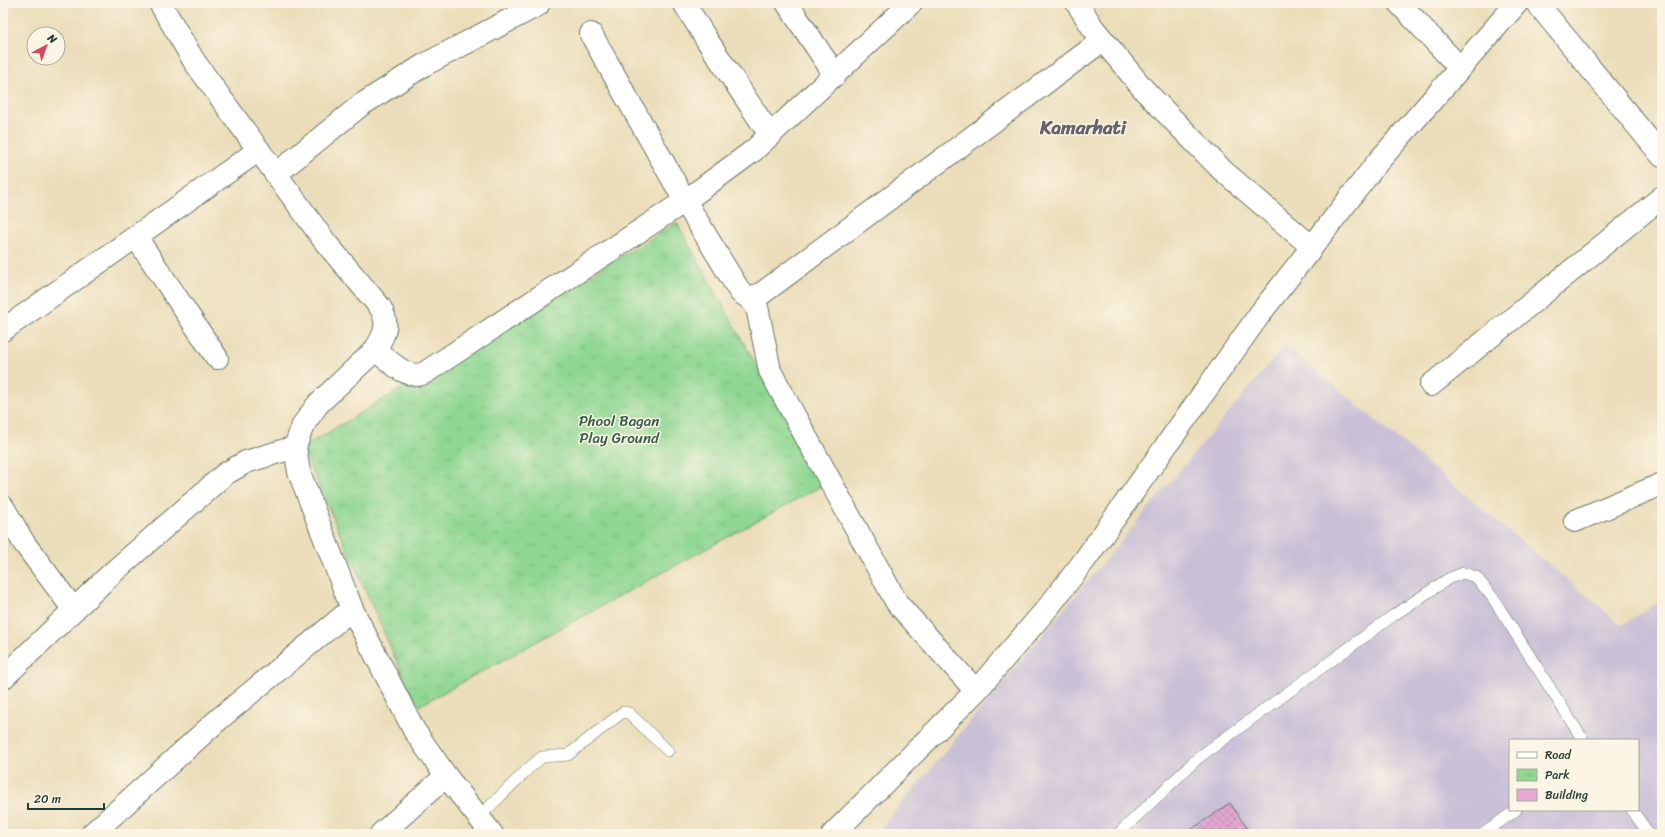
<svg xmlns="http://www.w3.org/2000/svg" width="1665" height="837" font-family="Sriracha,sans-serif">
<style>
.industrial{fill:#c9bfd7;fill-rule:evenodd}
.park{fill:url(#park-tufts);stroke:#578a63}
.building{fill:url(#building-cross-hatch)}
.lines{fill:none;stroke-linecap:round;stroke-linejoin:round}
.service-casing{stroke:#667563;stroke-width:12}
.minor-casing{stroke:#667563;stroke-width:24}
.tertiary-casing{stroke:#667563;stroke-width:24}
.service{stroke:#fff;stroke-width:11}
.minor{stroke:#fff;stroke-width:22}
.tertiary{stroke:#fff;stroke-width:22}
.labels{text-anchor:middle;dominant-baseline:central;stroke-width:3;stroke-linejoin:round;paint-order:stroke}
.park-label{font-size:15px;fill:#355c47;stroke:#fcf5e5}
.district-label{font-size:19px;font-weight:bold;fill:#65626b;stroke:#fcf5e5}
</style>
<defs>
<pattern id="park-tufts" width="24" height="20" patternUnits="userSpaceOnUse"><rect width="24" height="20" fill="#8fd792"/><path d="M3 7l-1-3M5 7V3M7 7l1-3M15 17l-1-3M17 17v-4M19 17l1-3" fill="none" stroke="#7bb97e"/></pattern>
<pattern id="building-cross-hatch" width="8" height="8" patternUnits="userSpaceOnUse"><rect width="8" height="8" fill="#e6a7d2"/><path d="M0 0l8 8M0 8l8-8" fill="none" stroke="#ba89ab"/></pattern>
</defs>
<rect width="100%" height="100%" fill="#fcf5e5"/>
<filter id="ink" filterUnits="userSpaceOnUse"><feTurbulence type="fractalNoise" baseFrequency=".025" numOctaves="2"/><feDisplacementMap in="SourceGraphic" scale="8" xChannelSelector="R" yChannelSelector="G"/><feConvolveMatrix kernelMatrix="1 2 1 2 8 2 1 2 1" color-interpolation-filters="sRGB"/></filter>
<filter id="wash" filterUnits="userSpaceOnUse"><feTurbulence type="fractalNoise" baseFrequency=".012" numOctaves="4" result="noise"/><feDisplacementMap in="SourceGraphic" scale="16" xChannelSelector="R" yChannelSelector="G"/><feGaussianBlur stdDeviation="0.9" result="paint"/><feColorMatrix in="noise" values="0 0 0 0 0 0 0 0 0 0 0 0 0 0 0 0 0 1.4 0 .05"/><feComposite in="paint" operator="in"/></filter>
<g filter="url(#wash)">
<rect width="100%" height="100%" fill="#ebddb9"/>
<!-- industrial -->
<path class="industrial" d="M1285,345L1622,625L1662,600V834H876ZM1510,740H1638V810H1510Z"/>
<!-- park -->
<path class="park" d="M677,223L823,485L417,707L302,448Z"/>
<g id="blocks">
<!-- building -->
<path class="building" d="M1230,803L1251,834H1185Z"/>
</g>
</g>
<g filter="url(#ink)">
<use href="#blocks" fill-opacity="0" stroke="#667563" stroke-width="1"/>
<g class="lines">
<!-- service casing -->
<g class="service-casing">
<path id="service" d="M1632,810L1649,834
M479,817L528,769L542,757L568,755L623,712L629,713L668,751
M1118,834L1198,758L1394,615L1448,579L1463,573L1476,577L1493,598L1583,740
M1483,834L1516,810"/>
</g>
<!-- minor casing -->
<g class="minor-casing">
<path id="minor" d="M684,3L705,37L770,135
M787,3L835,75
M1077,3L1093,28L1145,91L1222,170L1312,247
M1399,3L1460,68
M1537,3L1662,156
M591,34L685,201L740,292L749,298L761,294L1103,40
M276,174L361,105L424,65L538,5
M136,237L217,358
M749,298L757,307L770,371L897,603L976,691
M3,330L259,150
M375,350C388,359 409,383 426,372L685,201L753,151L911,3
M1431,385L1662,197
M3,507L24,543L74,610
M1575,521L1662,484
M3,678L110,575L225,474L246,462L295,447
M92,834L219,719L352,609
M381,834L446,776
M833,834L976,691L1050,605L1084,561L1262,311L1312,247L1377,163L1517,3"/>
</g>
<!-- tertiary casing -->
<g class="tertiary-casing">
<path id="tertiary" d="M160,3L194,61L326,243L380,307C390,324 385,334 375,350L318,404L303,425L295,447L299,472L352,609L414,730L446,776L492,834"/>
</g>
<!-- service -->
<use href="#service" class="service"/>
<!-- minor -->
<use href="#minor" class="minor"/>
<!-- tertiary -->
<use href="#tertiary" class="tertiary"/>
</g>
</g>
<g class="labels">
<!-- park labels -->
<g class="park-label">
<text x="619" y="421">Phool Bagan<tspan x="619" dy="17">Play Ground</tspan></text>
</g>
<!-- district labels -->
<g class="district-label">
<text x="1083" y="127">Kamarhati</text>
</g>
</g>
<!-- margin -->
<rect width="1665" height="837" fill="none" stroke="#fcf5e5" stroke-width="16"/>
<!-- legend -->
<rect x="1509" y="739" width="130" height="72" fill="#fcf5e5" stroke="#a4ab9e"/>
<rect x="1517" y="752" width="20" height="6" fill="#ffffff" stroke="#a4ab9e"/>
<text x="1545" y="759" font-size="12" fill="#1f3d34">Road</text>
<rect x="1517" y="769" width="20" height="12" fill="url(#park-tufts)" stroke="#a4ab9e"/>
<text x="1545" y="779" font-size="12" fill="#1f3d34">Park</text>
<rect x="1517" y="789" width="20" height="12" fill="#e6a7d2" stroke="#a4ab9e"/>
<text x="1545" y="799" font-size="12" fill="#1f3d34">Building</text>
<!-- north arrow -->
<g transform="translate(46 46) rotate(41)"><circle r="19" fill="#fcf5e5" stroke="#a4ab9e"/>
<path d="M0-3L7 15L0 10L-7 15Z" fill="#d1495b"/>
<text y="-6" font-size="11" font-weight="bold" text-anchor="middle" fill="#1f3d34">N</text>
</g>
<!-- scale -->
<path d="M28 803v6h76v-6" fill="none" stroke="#1f3d34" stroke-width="2"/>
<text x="34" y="803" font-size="12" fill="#1f3d34" stroke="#fcf5e5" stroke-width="3" paint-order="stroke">20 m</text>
</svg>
